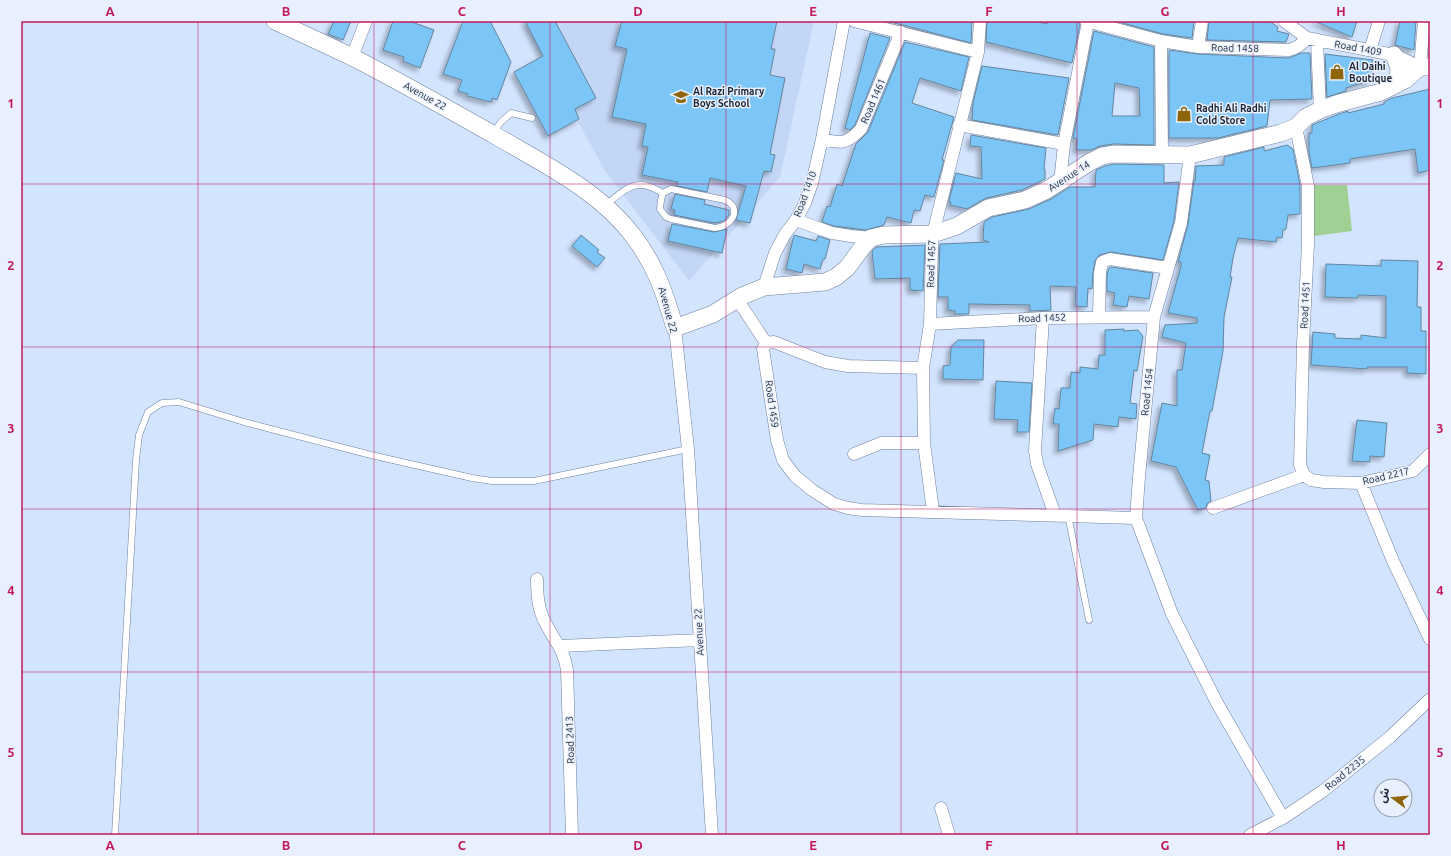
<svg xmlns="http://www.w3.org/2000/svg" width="1451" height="856" font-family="Ubuntu,'Noto Sans Arabic',sans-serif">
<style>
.built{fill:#c3d6f6}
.green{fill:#a0d094}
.building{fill:#7cc5f7;stroke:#64859d;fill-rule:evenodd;filter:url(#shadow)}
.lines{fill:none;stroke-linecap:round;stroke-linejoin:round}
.lane-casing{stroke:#6d809e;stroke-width:7}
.street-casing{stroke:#6d809e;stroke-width:13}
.secondary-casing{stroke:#6d809e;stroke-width:18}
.lane{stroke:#fff;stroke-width:6}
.street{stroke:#fff;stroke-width:12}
.secondary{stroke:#fff;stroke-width:17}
.grid{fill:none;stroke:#c2185b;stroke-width:1;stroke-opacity:0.55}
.labels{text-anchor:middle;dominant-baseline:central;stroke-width:3;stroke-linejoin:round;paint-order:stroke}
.street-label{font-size:10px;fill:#1c2330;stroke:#e8f0fe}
.poi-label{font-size:10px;font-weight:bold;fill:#1c2330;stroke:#e8f0fe;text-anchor:start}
.neatline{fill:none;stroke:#c2185b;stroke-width:1.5}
.grid-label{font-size:13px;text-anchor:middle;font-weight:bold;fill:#c2185b}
</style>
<defs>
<filter id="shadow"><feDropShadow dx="-3.5" dy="3.5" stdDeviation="2" flood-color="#0004"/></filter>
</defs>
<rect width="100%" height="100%" fill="#d3e4ff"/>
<!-- built -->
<path class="built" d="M521,21H814L780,177L689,281L606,172Z"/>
<!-- green -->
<path class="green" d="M1314,185H1347L1352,231L1314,236Z"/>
<!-- building -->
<path class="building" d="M334,21H351L343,40L328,34Z
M393,21H409L434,30L420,68L403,61L404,57L383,50Z
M463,21H490L511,62L497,100L492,98L491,102L467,96L468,94L458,91L462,80L443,74Z
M525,21H555L596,98L575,109L579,119L548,136L514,72L543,56Z
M622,21H777L771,49H775L770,75L785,78L770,154L775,155L771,172L764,171L750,223L736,220L746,186L710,178L707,192L677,186L678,182L642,175L648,147L642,146L646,124L612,117L627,49L615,46Z
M885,21H972L971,43L903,25Z
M987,21H1035L1047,24L1048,21H1079L1080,25L1072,63L986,42Z
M1115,21H1194L1192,38L1163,34Z
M1209,21H1269L1278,27L1277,31L1289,34L1286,42L1207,40Z
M1314,21H1357L1352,37Z
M1400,21H1416L1414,50L1395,45Z
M1094,31L1154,47V145L1113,144L1100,146L1091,150H1076L1077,139L1073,138ZM1115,83L1139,88L1140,116H1112Z
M870,33L890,38L855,125L850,130L845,128Z
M905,42L969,57L961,91L920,78L912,103L954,117L942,160H944L934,197L925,195L920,211L914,210L911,223L887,217L884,225L866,230L834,226L822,222L827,206L830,207L837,184L842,186L856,144L868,132Z
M1169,50L1198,54L1289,58L1301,53H1310L1312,99L1270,100L1267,126L1218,138H1169Z
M1325,54L1373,60L1371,80L1346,88V91L1327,97Z
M982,66L1069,78L1058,135L972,120L973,103Z
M1430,89V170L1418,173L1415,149L1350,159V163L1312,168L1309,153V133H1312V125L1339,114L1348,111V113L1384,104V102L1392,98Z
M971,135L1046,148L1044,169H1045V179L1022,190L986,198L967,209L950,205L951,202L949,201L956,173L982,179L981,147L970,146Z
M1287,145L1293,149L1300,185V214L1288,215L1286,229L1283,230L1282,238L1277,237L1276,242L1238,238L1233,258L1230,277H1232L1224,317L1223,351L1212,411H1210L1202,453L1210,455L1205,480L1209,481L1211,501L1207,504L1206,508L1198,510L1176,467L1151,461L1162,403L1177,406V370H1182L1186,343L1162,337L1165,325L1197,323V318L1168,313L1181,266V262H1178L1188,224L1194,181H1195L1196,166L1224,165V157L1264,147V151Z
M1114,164L1164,165V183L1179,182L1174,221L1163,260L1111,252L1099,255L1095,261L1093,273L1092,289L1088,288L1087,307L1075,306L1076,287L1050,286L1051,310L1030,311V305L969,304V314H955V311L948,310V297H938L940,244L989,242L983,240L984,222L992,217L1029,209L1051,199L1070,187H1095L1096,170L1105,166Z
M675,194L705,200L704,204L729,210V215L724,221L715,223L674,215L675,210L671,209Z
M672,224L714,232L727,229L722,253L668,241Z
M581,235L599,250L597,252L605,258L597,267L572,246Z
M794,235L816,241L818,236L830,240L825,259H823L820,269L804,264L802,273L786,269Z
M925,245L923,291L910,290V278L875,279L872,251L876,247Z
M1381,260L1418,261L1417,307H1421V331H1426V374L1407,373V367H1367V369L1311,365L1313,332L1335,334V338L1361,339V335L1386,338V296L1358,295V298L1325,297L1326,264L1381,266Z
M1111,267L1153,273L1149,299L1129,296L1127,307L1113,305L1115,293L1107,291V274L1109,268Z
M1124,329L1123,331L1138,330L1143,336L1137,371L1134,370L1130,403L1137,404L1136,419L1119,417L1118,427L1094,424L1093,440L1058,451L1059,424H1053L1055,408L1059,409L1061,388H1070L1071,372L1080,373V367L1098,369L1099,355H1105V330Z
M958,340H984L983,380L943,379V366L950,365L951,347Z
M996,381L1032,383L1029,432H1017L1018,420L994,419Z
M1357,420L1387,423L1384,457L1370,456V462L1352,461Z"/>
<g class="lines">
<!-- lane casing -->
<g class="lane-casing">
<path id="lane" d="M493,133L501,122L511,113L532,118
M671,189L725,200C743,208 732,227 715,228L671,219L666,217L660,209L661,200L663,193Z
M606,205C616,197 628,184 642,185C649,185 657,190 663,193
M1068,515L1089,620
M115,835L136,460L139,435L148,412L162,403L179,402L244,422L371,455L472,478L492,481H534L688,449"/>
</g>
<!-- street casing -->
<g class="street-casing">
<path id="street" d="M854,21L978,52
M1086,21L1161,41L1198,47L1289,50C1297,48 1301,45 1307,38
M1284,21L1307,38L1394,55L1420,67L1424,21
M1161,41L1162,154
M1317,41L1320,111
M1198,47L1202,21
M1370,50L1379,21
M352,57L366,21
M959,125L1064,144
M1296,127L1308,186V244L1303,344L1300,465L1304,475L1311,480L1324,482L1361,483L1413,471L1430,454
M822,139C841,144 847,144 861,129L901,32
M1190,155L1181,223L1154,317L1139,477L1136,518L1172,614L1217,703L1283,818
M1060,183L1064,144L1088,22
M796,220L832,233L851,236L871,238
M764,287L775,253L785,234L796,220L805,203L812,183L822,139L844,21
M737,299L766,343
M1099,317L1100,273L1102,262L1110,259L1168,268
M1043,318L1035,451L1037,464L1055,515
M930,324L1043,318L1154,317
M675,328L688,449L712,835
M923,368L848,366L825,362L774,342L766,343L763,349L777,440L783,460L795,476L812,490L834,504L848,508L862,510L1136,518
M854,454L881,443H924
M1361,483L1393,561L1430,639
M1213,508L1304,475
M933,511L924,443L923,368L930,324L932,246L933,234L978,52L980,21
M537,579C537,595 538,610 546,624C555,642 564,649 567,670L572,835
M560,646L700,640
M941,808L949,835
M1250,835L1283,818L1323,791L1390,737L1430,699"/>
</g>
<!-- secondary casing -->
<g class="secondary-casing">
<path id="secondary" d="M275,21C301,33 327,45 352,57C401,82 448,109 496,136C544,164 600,191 634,237C656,266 665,294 675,328L713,314L742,296L764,287L825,282L836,277L847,268L864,245L871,238L884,235L933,234L957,226L988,208L1025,200L1047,190L1090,162L1102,156L1113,154L1190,155L1281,133L1296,127L1306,117L1322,109L1336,104L1381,92L1405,80L1420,67H1430
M1394,55L1399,68L1398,83"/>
</g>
<!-- lane -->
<use href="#lane" class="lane"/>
<!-- street -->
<use href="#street" class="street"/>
<!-- secondary -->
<use href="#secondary" class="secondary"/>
</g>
<!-- grid -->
<path class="grid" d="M198,21V835M374,21V835M550,21V835M726,21V835M901,21V835M1077,21V835M1253,21V835M21,184H1430M21,347H1430M21,509H1430M21,672H1430"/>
<!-- icons -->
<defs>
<g id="shop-bare" transform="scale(1.2)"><path d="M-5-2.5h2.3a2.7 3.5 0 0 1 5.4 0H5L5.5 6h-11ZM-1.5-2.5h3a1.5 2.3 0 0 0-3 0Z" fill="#8e650a" stroke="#e8f0fe" stroke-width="2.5" paint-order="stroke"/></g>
<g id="school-bare" transform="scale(1.2)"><path d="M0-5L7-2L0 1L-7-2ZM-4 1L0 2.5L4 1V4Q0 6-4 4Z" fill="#8e650a" stroke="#e8f0fe" stroke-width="2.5" paint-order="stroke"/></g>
</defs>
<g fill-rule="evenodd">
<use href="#shop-bare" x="1337" y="72"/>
<use href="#school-bare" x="681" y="97"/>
<use href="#shop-bare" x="1184" y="114"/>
</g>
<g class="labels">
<!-- street labels -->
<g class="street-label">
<text transform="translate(1235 48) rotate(1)">Road 1458</text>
<text transform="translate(1358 48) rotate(10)">Road 1409</text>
<text transform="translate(425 96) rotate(29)">Avenue 22</text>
<text transform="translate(873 101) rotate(-67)">Road 1461</text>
<text transform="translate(1069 176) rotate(-33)">Avenue 14</text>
<text transform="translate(805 194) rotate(-70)">Road 1410</text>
<text transform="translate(931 264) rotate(-88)">Road 1457</text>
<text transform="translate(1305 305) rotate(-87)">Road 1451</text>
<text transform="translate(668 310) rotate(75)">Avenue 22</text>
<text transform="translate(1042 318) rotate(-2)">Road 1452</text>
<text transform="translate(1147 392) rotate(-84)">Road 1454</text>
<text transform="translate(772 404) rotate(82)">Road 1459</text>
<text transform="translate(1386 476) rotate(-13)">Road 2217</text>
<text transform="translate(699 632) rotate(-93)">Avenue 22</text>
<text transform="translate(570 740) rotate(-92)">Road 2413</text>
<text transform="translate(1345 773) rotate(-39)">Road 2235</text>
</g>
<!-- poi labels -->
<g class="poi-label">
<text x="1349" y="66">Al Daihi<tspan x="1349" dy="12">Boutique</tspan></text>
<text x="693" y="91">Al Razi Primary<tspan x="693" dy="12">Boys School</tspan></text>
<text x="1196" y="108">Radhi Ali Radhi<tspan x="1196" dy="12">Cold Store</tspan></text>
</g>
</g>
<!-- border -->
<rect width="1451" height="856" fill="none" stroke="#e8f0fe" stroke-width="44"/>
<!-- north arrow -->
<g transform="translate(1393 798) rotate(286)"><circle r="19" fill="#e8f0fe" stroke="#969eac"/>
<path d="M0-3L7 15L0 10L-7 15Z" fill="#8e650a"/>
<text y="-6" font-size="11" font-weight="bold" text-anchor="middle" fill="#1c2330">ش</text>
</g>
<rect x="22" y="22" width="1407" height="812" class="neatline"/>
<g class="grid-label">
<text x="110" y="16">A</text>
<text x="286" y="16">B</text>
<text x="462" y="16">C</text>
<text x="638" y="16">D</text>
<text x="813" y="16">E</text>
<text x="989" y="16">F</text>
<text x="1165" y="16">G</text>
<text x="1341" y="16">H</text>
<text x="11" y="108">1</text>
<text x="1440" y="108">1</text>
<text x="11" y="270">2</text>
<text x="1440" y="270">2</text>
<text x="11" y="433">3</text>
<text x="1440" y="433">3</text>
<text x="11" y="595">4</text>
<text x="1440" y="595">4</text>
<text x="11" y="757">5</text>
<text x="1440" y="757">5</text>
<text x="110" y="850">A</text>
<text x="286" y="850">B</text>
<text x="462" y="850">C</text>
<text x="638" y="850">D</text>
<text x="813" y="850">E</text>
<text x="989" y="850">F</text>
<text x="1165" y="850">G</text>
<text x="1341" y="850">H</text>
</g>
</svg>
